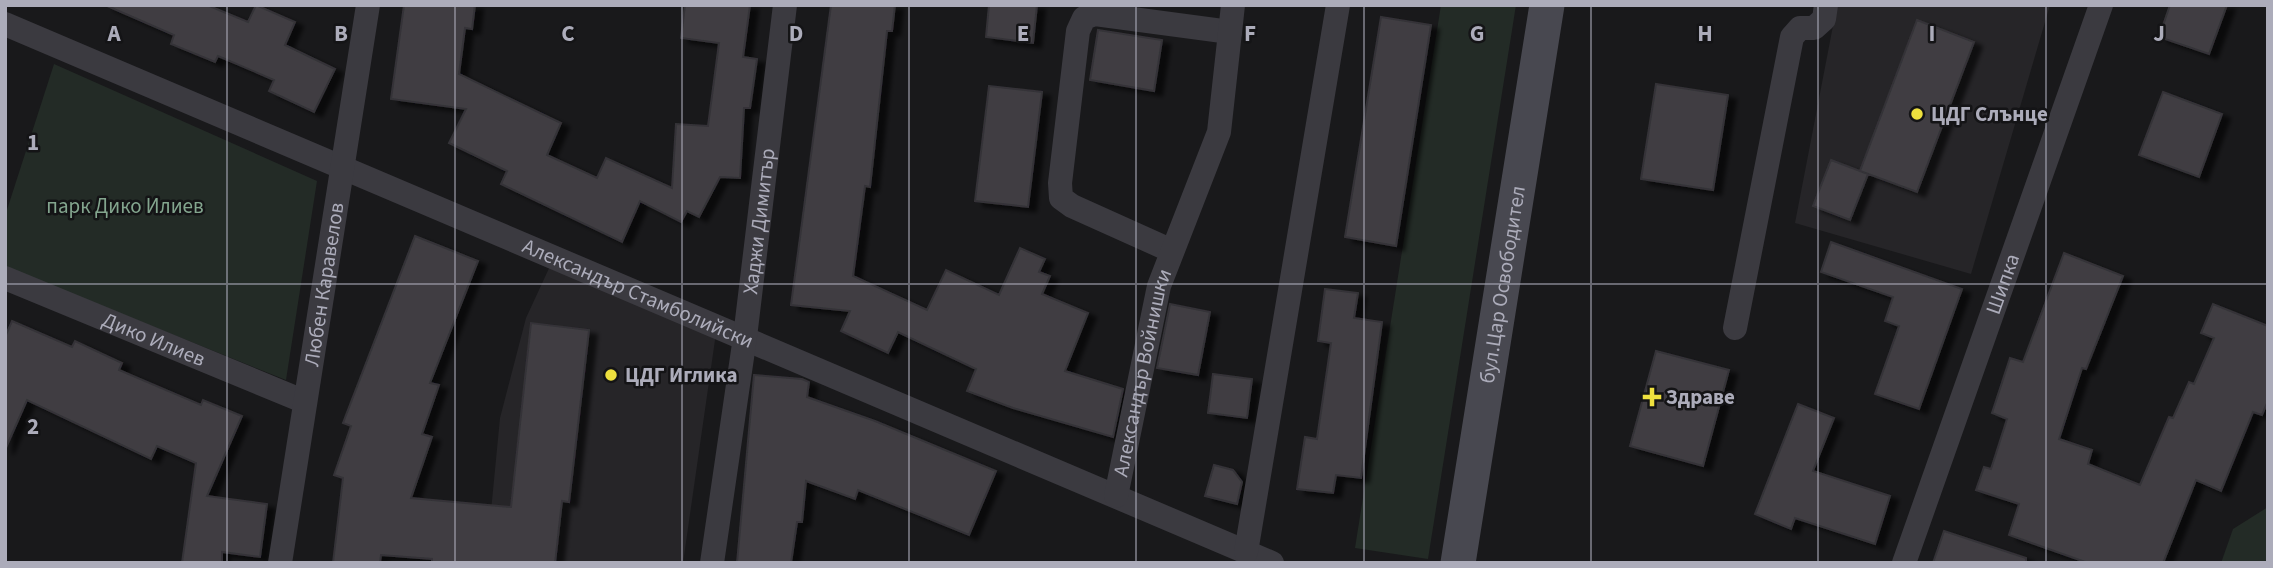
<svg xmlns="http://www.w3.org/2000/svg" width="2273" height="568" font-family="'Source Sans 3',sans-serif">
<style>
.built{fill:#262528}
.green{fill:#232b26}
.building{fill:#3f3e42;stroke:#343337;stroke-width:2;filter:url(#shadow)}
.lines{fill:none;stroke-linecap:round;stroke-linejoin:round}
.street{stroke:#3b3a40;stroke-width:24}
.secondary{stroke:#484850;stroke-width:35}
.grid{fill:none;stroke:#acacba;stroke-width:2;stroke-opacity:0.55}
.poi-dot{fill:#eee03e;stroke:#141416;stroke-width:2.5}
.labels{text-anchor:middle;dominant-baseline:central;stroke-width:5;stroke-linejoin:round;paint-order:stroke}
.poi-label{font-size:21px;font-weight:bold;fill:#acacba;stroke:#141416;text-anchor:start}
.park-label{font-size:21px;fill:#83a58e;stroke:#141416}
.street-label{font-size:21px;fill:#acacba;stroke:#141416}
.grid-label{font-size:23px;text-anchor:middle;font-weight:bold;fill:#acacba;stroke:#141416;stroke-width:5;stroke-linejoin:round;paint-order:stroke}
</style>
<defs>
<filter id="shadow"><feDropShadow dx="8" dy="4.5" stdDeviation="2" flood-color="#0009"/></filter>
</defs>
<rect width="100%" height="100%" fill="#19191b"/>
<!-- built -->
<path class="built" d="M1837,5H2050L1971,274L1795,223Z
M551,264L716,333L683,563H486L500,418L526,318Z"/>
<!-- green -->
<path class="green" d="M1441,5H1516L1428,559L1355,548Z
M54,64L317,181L286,380L5,267V216Z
M2268,507V563H2221L2233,529Z"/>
<!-- building -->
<path class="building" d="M105,5H207L248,22L256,5L295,22L285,45L335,69L314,112L269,91L274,80L218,56L215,62L171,44L174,35Z
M404,5H475L472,29L465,28L459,74L561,123L547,155L597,178L606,158L672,188L676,124L708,126L719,43L681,38L685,5H750L743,57L757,59L750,108H744L740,178L720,177L699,217L687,211L681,222L640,201L622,242L501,184L507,171L449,143L466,109L391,99Z
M831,5H895L892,31H887L870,187L865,186L853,276L927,310L946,270L999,295L1020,248L1045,259L1039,272L1050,276L1042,294L1088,313L1065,371L1123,389L1113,437L1013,408L967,391L976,369L898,332L888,353L841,331L850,311L791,305Z
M989,5H1037L1033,43L986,37Z
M2170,5H2227L2209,54L2159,37Z
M1381,17L1431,25L1396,246L1345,237Z
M1917,20L1974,42L1917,192L1860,171Z
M1098,30L1162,40L1154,91L1090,80Z
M1656,84L1728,95L1713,190L1641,179Z
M989,86L1042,92L1028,207L975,201Z
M2163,92L2222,114L2199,177L2139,155Z
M1831,160L1868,174L1850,220L1813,206Z
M415,236L478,261L430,383L439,385L422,434L432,437L411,498L511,507L531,323L589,330L569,502L562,501L555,563H432V559L381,555L380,563H333L343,478L334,475L351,426L343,423Z
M1831,242L1962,289L1919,409L1875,394L1899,326L1885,321L1893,297L1821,272Z
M2064,253L2123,276L2086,369L2082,368L2059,439L2092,450L2088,464L2140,485L2169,417L2173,418L2189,382L2194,384L2214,338L2201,333L2213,304L2268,326V401L2262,415L2253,412L2221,491L2196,480L2163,563H2088L2009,535L2019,504L1976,490L1984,467L1991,469L2007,419L1992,413L2010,358L2023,362Z
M1325,289L1358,293L1354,318L1382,322L1361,478L1336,475L1333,493L1297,489L1305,437L1317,439L1331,343L1318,341Z
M1170,304L1210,312L1198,375L1157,368Z
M12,321L72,347L75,341L122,363L119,370L201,405L203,400L242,416L207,496L267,504L260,557L222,552V563H182L196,463L157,446L151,459L27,400L5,450V337Z
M1656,351L1729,370L1703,466L1630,446Z
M1213,374L1252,379L1247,418L1208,413Z
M754,375L802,379L809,382L807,397L875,421L996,471L969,535L858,490L855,499L806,481L802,522H797L791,563H737Z
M1798,404L1834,418L1813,471L1890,496L1875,544L1795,518L1791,529L1755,514Z
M1214,465L1233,470L1242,482L1237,504L1205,496Z
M1944,531L2026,558V563H1933Z"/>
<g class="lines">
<!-- street -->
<g class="street">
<path id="s1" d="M5,24L1272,563"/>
<path d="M1172,251L1072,206L1061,198L1060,183L1078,31L1084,18L1095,14L1230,32"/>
<path id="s2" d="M5,278L303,401"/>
<path d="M1735,328L1792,37L1800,28H1814L1824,19L1826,5"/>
<path id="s3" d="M1116,496L1159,286L1219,132L1233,5"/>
<path d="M1246,552L1338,5"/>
<path id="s4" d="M280,563L368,5"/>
<path id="s5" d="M712,563L745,337L785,5"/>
<path id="s6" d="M1904,563L2101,5"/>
</g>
<!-- secondary -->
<path class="secondary" id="s7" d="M1458,563L1547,5"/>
</g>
<!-- grid -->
<path class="grid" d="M227,5V563M455,5V563M682,5V563M909,5V563M1136,5V563M1364,5V563M1591,5V563M1818,5V563M2046,5V563M5,284H2268"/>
<!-- markers -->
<g class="poi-dot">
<circle cx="1917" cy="114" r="7"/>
<circle cx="611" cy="375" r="7"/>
<path d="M1648.5 386.5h7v7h7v7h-7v7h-7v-7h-7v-7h7z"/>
</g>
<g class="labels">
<!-- poi labels -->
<g class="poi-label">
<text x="1931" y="114">ЦДГ Слънце</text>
<text x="625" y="375">ЦДГ Иглика</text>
<text x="1666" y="397">Здраве</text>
</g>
<!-- park labels -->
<g class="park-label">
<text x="125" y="206">парк Дико Илиев</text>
</g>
<!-- street labels -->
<g class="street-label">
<text stroke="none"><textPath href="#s5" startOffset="345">Хаджи Димитър</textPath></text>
<text stroke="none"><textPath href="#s4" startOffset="282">Любен Каравелов</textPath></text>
<text stroke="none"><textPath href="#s7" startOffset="282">бул.Цар Освободител</textPath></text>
<text stroke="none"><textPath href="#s6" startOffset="296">Шипка</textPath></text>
<text stroke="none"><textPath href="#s1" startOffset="688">Александър Стамболийски</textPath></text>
<text stroke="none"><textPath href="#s2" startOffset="161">Дико Илиев</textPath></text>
<text stroke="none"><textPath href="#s3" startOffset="126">Александър Войнишки</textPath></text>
</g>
</g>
<g class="grid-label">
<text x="114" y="41">A</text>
<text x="341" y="41">B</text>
<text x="568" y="41">C</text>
<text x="796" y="41">D</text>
<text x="1023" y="41">E</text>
<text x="1250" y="41">F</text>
<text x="1477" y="41">G</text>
<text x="1705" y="41">H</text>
<text x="1932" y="41">I</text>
<text x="2159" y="41">J</text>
<text x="33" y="150">1</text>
<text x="33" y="434">2</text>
</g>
<!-- border -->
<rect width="2273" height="568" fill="none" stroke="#acacba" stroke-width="14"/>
</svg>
